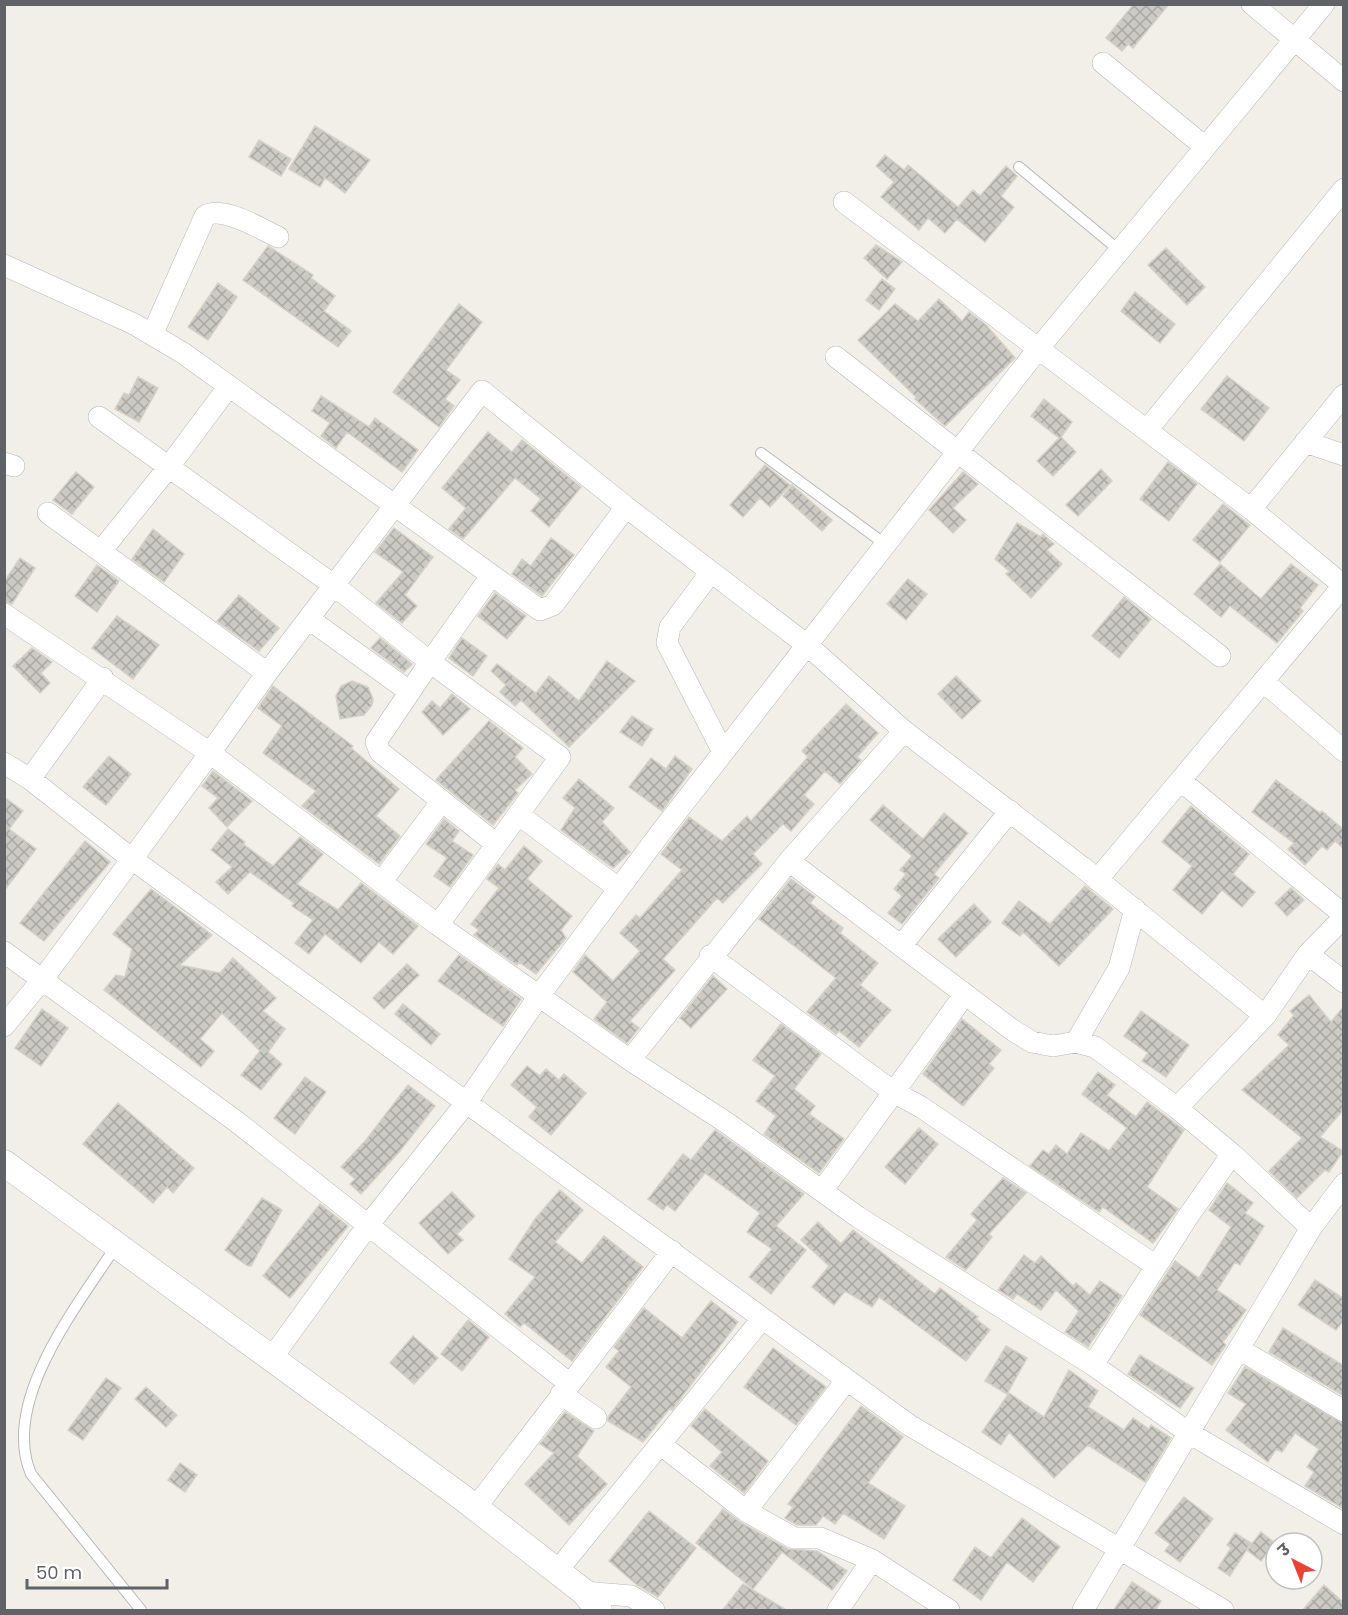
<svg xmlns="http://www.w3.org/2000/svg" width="1348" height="1615" font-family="Poppins,'Noto Sans Devanagari',sans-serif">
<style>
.building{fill:url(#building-cross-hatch);stroke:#d6d1c6;stroke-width:1.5}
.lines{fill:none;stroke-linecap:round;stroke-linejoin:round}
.service-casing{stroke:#b5b8bc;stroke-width:12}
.minor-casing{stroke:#b5b8bc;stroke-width:22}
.tertiary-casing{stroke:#b5b8bc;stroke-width:27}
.service{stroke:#fff;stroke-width:10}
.minor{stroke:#fff;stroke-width:21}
.tertiary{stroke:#fff;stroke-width:26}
</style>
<defs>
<pattern id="building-cross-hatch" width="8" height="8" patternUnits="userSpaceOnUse" patternTransform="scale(1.5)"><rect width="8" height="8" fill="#cccac5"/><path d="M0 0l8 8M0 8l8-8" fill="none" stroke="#a9a8a4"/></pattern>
</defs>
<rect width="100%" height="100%" fill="#f1efe8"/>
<!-- building -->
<path class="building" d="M1134,4H1169L1133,48L1128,44L1122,51L1106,38Z
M315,126L370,160L345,193L325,178L320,187L289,169Z
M259,140L291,159L281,176L249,157Z
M885,155L904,170L908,165L958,207L973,190L980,196L1006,166L1017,176L1001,196L1014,207L985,242L957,219L945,233L928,218L919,230L881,197L894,182L876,166Z
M876,245L902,262L887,279L864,258Z
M268,246L313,275L311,278L335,296L324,311L351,331L338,347L243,280Z
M1166,248L1205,287L1187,305L1148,265Z
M882,279L895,289L879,310L866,300Z
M218,283L237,297L208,340L188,327Z
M1135,292L1175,324L1160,343L1121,311Z
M939,299L962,321L969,312L986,325L1015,358L945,426L915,399L917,398L858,340L895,304L918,321Z
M459,304L482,322L446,370L460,380L445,399L454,406L439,427L393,392Z
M1227,376L1269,408L1244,441L1201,409Z
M138,377L158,388L139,422L115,409L124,393L129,395Z
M321,396L369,427L375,418L418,450L402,472L347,432L336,448L321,436L330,423L312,411Z
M1044,399L1072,422L1061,437L1076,452L1053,476L1037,461L1059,438L1031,416Z
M488,432L512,452L522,440L581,487L549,527L531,511L541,499L515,478L463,539L449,529L466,508L442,488Z
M1168,462L1197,484L1169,521L1140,499Z
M765,465L790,485L770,507L760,498L743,517L730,505Z
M1101,469L1112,481L1078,516L1066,505Z
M76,472L94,487L72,514L53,500Z
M963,472L978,484L953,508L966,520L953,533L929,510Z
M792,485L832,520L822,531L783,496Z
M1223,504L1250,525L1220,562L1193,540Z
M1017,523L1041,537L1043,534L1045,536L1054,544L1047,550L1062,564L1031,598L1006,574L1009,571L995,559Z
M394,528L433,557L405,595L417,606L402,623L376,603L403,572L375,552Z
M153,529L184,554L164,582L132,559Z
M551,538L574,555L542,596L512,574L522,559L531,566Z
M20,558L35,568L12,604L4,601V582Z
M1220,564L1261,599L1291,564L1318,585L1300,608L1303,611L1277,643L1230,606L1221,617L1194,594Z
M97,565L119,581L97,612L75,596Z
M908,579L927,594L906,620L887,604Z
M495,593L526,616L507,639L478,616Z
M239,595L279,628L259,651L217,621Z
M1124,597L1151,619L1119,658L1092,636Z
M117,616L159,645L133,679L92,648Z
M380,638L412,664L404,672L371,648Z
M462,638L487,656L473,676L449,658Z
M32,648L52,662L41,673L50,683L40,693L13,666Z
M607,661L635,681L569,747L521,700L515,706L500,692L506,685L491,671L497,664L536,693L549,676L579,701Z
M956,676L981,701L962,719L938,694Z
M352,681L368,687L373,699L372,705L364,715L340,719L336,696L341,686Z
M273,686L353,746L351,748L399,789L376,816L400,836L379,864L302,806L316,791L263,753L282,726L258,708Z
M452,694L470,709L443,735L422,712L432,701L440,708Z
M846,704L878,733L857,757L861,760L840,784L825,771L804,795L814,804L791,831L783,824L753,854L762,864L723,903L717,898L663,959L675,970L630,1021L639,1028L627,1043L594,1019L607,1002L573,972L585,955L613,981L640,951L620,933L636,915L640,918L682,870L661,854L689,817L722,841L747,816L751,821L808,757L802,751Z
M632,716L653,729L642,746L620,732Z
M489,721L523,748L515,757L532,774L515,790L518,793L493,825L436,780Z
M109,756L131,774L106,805L83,787Z
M675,756L692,769L662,811L629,787L651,758L666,769Z
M213,771L252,801L227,827L209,808L218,798L202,786Z
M579,779L614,808L602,822L630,852L613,868L561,830L575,808L563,798Z
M1276,780L1320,813L1322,811L1344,830V849L1335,841L1327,850L1322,846L1305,865L1288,849L1294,843L1252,812Z
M4,797L23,811L9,829L36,849L4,891Z
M883,805L923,839L944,813L968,833L934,874L939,878L902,924L888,913L902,896L894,889L906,874L900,870L912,856L870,820Z
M1191,806L1249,854L1233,874L1255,892L1242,907L1222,890L1202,914L1173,890L1192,866L1162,842Z
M444,819L459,831L452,841L473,855L450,887L434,876L447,858L426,844Z
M228,829L245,842L243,844L273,866L300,837L323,854L297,884L338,910L361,883L418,926L393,954L379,942L361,963L325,934L309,954L295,943L313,920L292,906L294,903L250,872L228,894L216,882L232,867L211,850Z
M85,841L110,862L44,941L20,923Z
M524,846L542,861L527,879L572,916L561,930L566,938L536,974L519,962L517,965L474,935L479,930L471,924L499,888L487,879L498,864L505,870Z
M791,879L815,897L810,903L843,928L840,933L878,963L860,985L891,1010L859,1047L839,1031L836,1034L807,1012L836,978L759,919Z
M1085,886L1113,909L1059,966L1023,932L1020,936L1002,923L1019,901L1050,924Z
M1291,888L1304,900L1287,916L1275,903Z
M151,889L212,935L180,965L220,973L233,958L276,998L263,1011L285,1029L268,1052L282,1064L261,1090L241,1075L260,1051L222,1013L200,1039L214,1051L201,1067L104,990L116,975L125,977L132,949L113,934Z
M974,904L991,922L956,957L938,939Z
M459,955L521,999L503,1026L438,981Z
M407,964L419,975L384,1009L373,998Z
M713,976L727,989L691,1028L680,1018Z
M1309,995L1331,1022L1344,1006V1109L1320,1137L1343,1151L1329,1172L1325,1170L1297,1198L1269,1171L1302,1138L1242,1090L1289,1045L1278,1035L1294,1015L1290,1011Z
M403,1004L440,1034L431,1045L395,1014Z
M42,1009L68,1028L41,1066L15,1048Z
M1141,1011L1189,1045L1166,1077L1142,1061L1148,1053L1124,1036Z
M962,1019L1001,1050L989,1064L994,1068L963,1106L923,1074Z
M781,1024L821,1054L794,1089L815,1106L809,1114L844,1139L819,1173L764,1134L776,1116L756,1101L775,1076L753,1060Z
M527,1066L540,1076L546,1069L559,1080L564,1074L586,1093L551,1135L529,1117L537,1107L511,1085Z
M1098,1072L1115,1085L1107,1095L1136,1117L1147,1102L1184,1130L1147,1187L1178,1209L1153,1243L1103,1207L1099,1212L1030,1166L1043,1150L1049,1154L1056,1145L1067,1154L1081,1133L1109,1151L1127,1128L1082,1094Z
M305,1077L326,1092L295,1134L274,1118Z
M408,1085L435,1106L400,1151L361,1194L350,1184L355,1179L341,1167L366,1140Z
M118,1103L194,1168L173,1193L167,1187L153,1203L83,1144Z
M919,1128L938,1144L905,1184L885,1167Z
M715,1130L804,1194L776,1226L806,1250L771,1294L749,1277L772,1249L747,1232L760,1213L705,1173L675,1211L667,1205L663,1210L648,1199L683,1154L691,1160Z
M1003,1178L1026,1193L989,1234L992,1237L966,1270L946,1257L977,1220L971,1214Z
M1227,1183L1253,1203L1245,1213L1264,1226L1240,1265L1235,1262L1217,1290L1246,1310L1223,1342L1226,1345L1212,1365L1140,1315L1175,1261L1199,1278L1231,1227L1209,1210Z
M560,1190L583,1210L555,1242L582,1263L604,1236L643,1267L572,1361L524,1323L520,1327L505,1314L535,1277L509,1259L535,1219Z
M452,1192L475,1216L457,1234L463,1240L448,1254L419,1223Z
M262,1198L282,1210L251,1266H248L225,1250Z
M320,1204L348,1226L290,1298L263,1276Z
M818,1222L841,1244L853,1230L935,1294L940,1288L978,1317L976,1319L990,1330L966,1361L879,1297L872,1307L845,1291L834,1305L812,1287L829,1266L801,1240Z
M1024,1255L1035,1263L1041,1256L1073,1286L1076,1283L1090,1295L1100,1281L1122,1296L1088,1347L1065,1332L1079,1311L1056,1290L1041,1310L1017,1294L1013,1299L998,1290Z
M1315,1280L1344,1299V1320L1336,1330L1298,1305Z
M711,1301L738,1322L672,1410L670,1408L643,1442L608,1421V1417L631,1387L606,1367L619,1351L614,1347L644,1308L682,1338Z
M468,1320L489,1337L462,1371L441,1354Z
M1283,1328L1344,1366V1396L1269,1352Z
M413,1336L438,1358L414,1384L390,1363Z
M1006,1346L1027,1358L1007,1394L985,1381Z
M773,1348L826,1387L796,1425L744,1387Z
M1140,1355L1194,1388L1180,1408L1128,1374Z
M1245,1367L1344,1424V1509L1305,1486L1314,1472L1307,1467L1319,1449L1295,1433L1282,1452L1276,1449L1268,1462L1226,1430L1246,1404L1228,1393Z
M1069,1370L1098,1391L1088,1407L1124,1430L1133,1418L1149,1429L1151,1425L1171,1438L1145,1482L1088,1445L1054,1478L1009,1432L1001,1445L982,1432L1009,1393L1044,1417Z
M106,1378L121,1388L83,1440L68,1430Z
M146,1387L177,1415L166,1427L135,1399Z
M861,1406L903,1437L868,1483L905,1506L884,1539L843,1513L835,1524L823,1516L816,1525H797L785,1518L793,1507L788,1504Z
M705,1409L768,1461L744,1493L710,1466L722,1452L691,1426Z
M565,1412L594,1431L577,1456L607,1484L569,1525L525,1484L554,1453L540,1444Z
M180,1463L197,1475L185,1492L168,1480Z
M1184,1497L1213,1519L1180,1562L1165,1551L1170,1544L1155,1533Z
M723,1509L740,1522L788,1549L817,1551L847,1571L832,1590L782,1552L753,1589L696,1543Z
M649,1511L696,1548L658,1597L637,1585L609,1561Z
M1022,1518L1060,1547L1033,1582L1007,1562L981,1600L953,1580L975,1547L991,1558Z
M1261,1532L1275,1543L1261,1561L1247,1550Z
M1235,1533L1251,1543L1230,1576L1218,1568L1231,1548L1227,1545Z
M1132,1582L1161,1601L1155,1611H1113Z
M743,1584L788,1611H722Z
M1324,1585L1344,1603V1611H1302Z"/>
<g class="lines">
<!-- service casing -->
<g class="service-casing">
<path id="service" d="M1019,167L1120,251
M761,453L885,544
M116,1246C78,1305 0,1401 31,1474L141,1610"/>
</g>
<!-- minor casing -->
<g class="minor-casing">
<path id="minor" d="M1252,4L1344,81
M1103,63L1205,147
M844,202L1251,509L1344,586
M4,265L134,324L183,353L540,610L553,605L626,507
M152,335L205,216C222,205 261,229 278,237
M836,357L1220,656
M99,417L335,586L430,662L376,742L380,752L495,843
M1147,430L1344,189
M1305,442L1344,455
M4,463L14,466
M1251,509L1344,395
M48,513L267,673
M101,551L168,468L229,386
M711,572L670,627L667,643L723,752
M4,614L210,753L267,673L482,391L626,507L807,645L904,731L1082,867L1265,1016
M309,619L410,692
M1263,681L1344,751
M4,763L30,779L132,859L210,753L438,925L630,1060L727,1123L858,1217L1093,1365L1189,1433L1344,1524
M30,779L103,678
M1181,781L1344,915
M519,815L618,888
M789,861L1011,1029L1032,1042L1053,1046L1076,1042L1095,1047L1177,1108L1232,1154L1311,1228
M1097,880L1343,586
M382,881L442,801
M438,925L560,757L430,662L491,576
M901,946L1010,811
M4,952L237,1122L570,1384
M1308,954L1344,982
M710,956L892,1091L921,1107L1156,1266
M4,1026L42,980L132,859L909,1425L1223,1610
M1076,1042L1119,968L1135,909
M630,1060L789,861L904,731
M1177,1108L1265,1016L1308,954L1344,917
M822,1191L965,994
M1239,1349L1344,1411
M271,1359L369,1224L466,1103L539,996L658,836L1038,349L1324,4
M1093,1365L1187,1218L1232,1154
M561,1394L596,1418
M660,1444L746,1511L794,1538H820L872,1560L949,1610
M476,1507L672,1251
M746,1511L846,1381
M557,1571L761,1320
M584,1592L631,1596L654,1610
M838,1610L872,1560
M1083,1610L1311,1228L1344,1184"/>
</g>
<!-- tertiary casing -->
<g class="tertiary-casing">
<path id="tertiary" d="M4,1163L463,1498L584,1592L599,1610"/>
</g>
<!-- service -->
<use href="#service" class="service"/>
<!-- minor -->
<use href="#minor" class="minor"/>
<!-- tertiary -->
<use href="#tertiary" class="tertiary"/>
</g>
<!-- border -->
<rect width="1348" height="1615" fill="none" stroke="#5f6368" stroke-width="12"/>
<!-- north arrow -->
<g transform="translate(1294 1561) rotate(318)"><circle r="28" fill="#ffffff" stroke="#bfc1c3" stroke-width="1.5"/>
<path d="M0-4.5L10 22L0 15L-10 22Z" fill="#ea4335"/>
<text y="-9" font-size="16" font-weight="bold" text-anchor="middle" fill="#5f6368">उ</text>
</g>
<!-- scale -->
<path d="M27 1579v9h140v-9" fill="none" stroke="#5f6368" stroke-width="3"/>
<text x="36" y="1579" font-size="18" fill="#5f6368" stroke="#ffffff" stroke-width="4.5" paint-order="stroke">50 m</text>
</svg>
